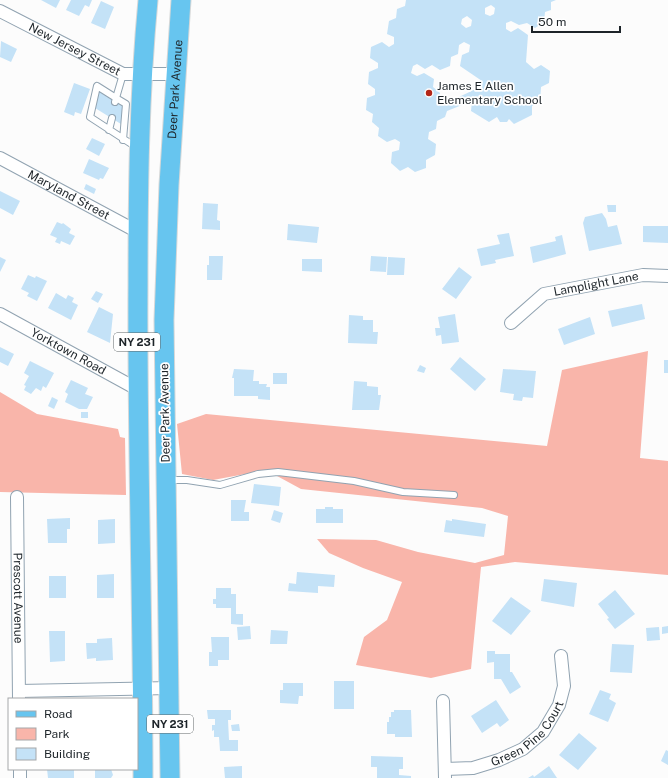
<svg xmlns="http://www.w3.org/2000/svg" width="668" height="778" font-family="'Public Sans',sans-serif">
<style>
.green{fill:#f9b5aa}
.building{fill:#c4e2f7;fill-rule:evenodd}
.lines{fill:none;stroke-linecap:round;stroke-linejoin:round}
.lane-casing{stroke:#91a3b1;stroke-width:8}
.street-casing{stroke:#91a3b1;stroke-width:14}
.primary-casing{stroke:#d6d8d8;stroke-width:21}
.lane{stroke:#fff;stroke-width:6}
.street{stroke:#fff;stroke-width:12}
.primary{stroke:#67c5ef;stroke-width:19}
.poi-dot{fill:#b32517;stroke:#fff;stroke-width:1.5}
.labels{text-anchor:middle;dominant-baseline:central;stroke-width:3.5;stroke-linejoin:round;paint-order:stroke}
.shield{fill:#fff;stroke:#616669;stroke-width:1}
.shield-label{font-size:11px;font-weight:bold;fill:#1d2429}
.street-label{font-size:12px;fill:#1d2429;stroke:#fff}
.poi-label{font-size:12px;fill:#1d2429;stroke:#fff;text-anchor:start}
</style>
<rect width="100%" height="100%" fill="#fcfcfc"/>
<!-- green -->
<path class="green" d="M648,351L640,458L668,461V575L515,562L481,567L471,669L431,678L356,665L364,637L387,620L402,582L363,568L329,553L317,539L376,540L418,552L475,563L504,555L508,516L482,508L301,489L266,470L213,480L182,474L177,424L206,414L547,446L562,370Z
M0,392L37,414L118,429L120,437L125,438L126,495L0,492Z"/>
<!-- building -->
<path class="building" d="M41,0H60L56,8Z
M71,0H92L89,7L85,5L79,16L66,10Z
M406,0H556L551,2V10L545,12L544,22L535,28L527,23L519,25L511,21L506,23V29L511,32L518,28L528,35L526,62L534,69L541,65L550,71L549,83L541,87L540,102L532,106V115L514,124L509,119L507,122H500L497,117L489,122L471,111L472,101L447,111L445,117L437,121L436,129L429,132L428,139L436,144L435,155L426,160V168L415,172L408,167L400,171L391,163L392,152L399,150L400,142L395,139L387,142L378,136L379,128L372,122L373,114L366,110L367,98L375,95V89L368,84L369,72L378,68V63L370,58L371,47L382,42L389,47L394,44V37L387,34L389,21L396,18L397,9L405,6ZM491,5L495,8L494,14L490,16L485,14V8ZM467,16L472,20L471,26L466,28L461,24L462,19ZM464,42L470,45L469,52L462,55L460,66L482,81L480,87L444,104L439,101L440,93L433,87L434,79L424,73L417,76L411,73L413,66L417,64L425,69L432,65L440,70L450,66L451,57L458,54L459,45Z
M101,1L114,7L105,29L91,23Z
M1,41L17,49L11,62L0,57Z
M74,83L90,89L81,114L75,112L74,116L64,112Z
M98,91L125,108L121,124L95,108Z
M92,138L105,144L99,156L86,149Z
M89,159L109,168L103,179L100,178L99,180L83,173Z
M86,184L96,189L94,194L84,189Z
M0,191L20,201L13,215L0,208Z
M203,203L218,204L217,220L220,221V230L202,229Z
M607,205H616V212H608Z
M602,213L606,219L608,227L617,225L622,244L589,251L583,223L585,217Z
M57,222L62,224L63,223L71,229L69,233L75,236L70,245L61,241L60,244L55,242L57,238L50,235Z
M288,224L319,227L317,243L287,240Z
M643,226H668V243L643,242Z
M509,233L514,256L495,260L496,263L481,266L477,249L500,244L497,235Z
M562,235L566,254L533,263L530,247L556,241L555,237Z
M209,256H223L222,280H207V265H209Z
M371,256L387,257L386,272L370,271Z
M0,257L6,260L0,272Z
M388,257L405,258L404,275H387Z
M302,259H322V272L302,271Z
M459,267L472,277L456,299L442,289Z
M28,275L35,278L36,276L47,281L37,301L27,296L29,293L21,289Z
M96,291L103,294L98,303L91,299Z
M56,293L66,299L68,295L74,298L72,302L78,305L71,320L48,308Z
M642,304L645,319L612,327L608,311Z
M99,307L113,314L110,343L87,332Z
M455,314L459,342L442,344L441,335L436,336L435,328H440L438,317Z
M349,315L363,316V320H373V332H378L377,344L348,343Z
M590,317L595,334L564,345L558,329Z
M0,347L14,354L8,366L0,362Z
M460,357L486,379L475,391L450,369Z
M664,360H668V373H664Z
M30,361L54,373L46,388L43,386L41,391L36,388L31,394L24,390L26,386L24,385L29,376L24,373Z
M420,365L426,368L424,373L417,371Z
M234,369L254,370L253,381H259V384H267L266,387H270V400L258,399V396H234V378H232Z
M503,369L536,371L533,398L523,397L522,401L513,400L514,394L500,392Z
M273,373H287V384H273Z
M71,380L88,388L85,394L93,397L87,409H79L65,402L68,394L65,392Z
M354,381L367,382V386L378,387V395H381L379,410H352Z
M52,397L58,400L54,409L48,406Z
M81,412H88V418H81Z
M254,484L281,487L279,506L251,503Z
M231,500H246L244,512H249V521H231Z
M325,507H333V509H343V523H316V509H325Z
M274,510L283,513L280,523L271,520Z
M70,518V529H67V543H48L47,519Z
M115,519V543L98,544V520Z
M452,519L486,524L484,537L444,532L446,520L452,521Z
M297,572L335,575L334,587L318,586V593L288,591L289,583L296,584Z
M114,574V598H97V575Z
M49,576H66V598H49Z
M544,579L577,583L574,607L541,601Z
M216,588H231V594H236V614H243V625L231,624V608H216V604H213V599H216Z
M615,590L635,614L615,629L607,619L609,618L598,604Z
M511,597L531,611L511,635L492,621Z
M250,626L251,639L238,640L237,627Z
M668,626V633L662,634V627Z
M659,627L660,640L647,641L646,628Z
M271,630L288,631L287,644H270Z
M49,631H65V661L50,662Z
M211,637H229V660H218V666H209V652H212Z
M112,638L113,660L96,661V658L87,659L86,643H97V639Z
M612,644L634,645L632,673L610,672Z
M487,651H495V654H510V672H512L521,687L510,694L501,679H494V662L487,663Z
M334,681H354V709H334Z
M283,683H303V696H299L298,704L280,703V690H283Z
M600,690L611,694L609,699L616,703L608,722L589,714Z
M496,700L509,720L500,727L497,723L482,733L471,716Z
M207,710H231V720H228L229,740H238V751H220L219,737H214V730L212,731V725H215V719H208Z
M394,710H411L412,737H395V734H387V722H389V717H391V712H394Z
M239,724L240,731H232L231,725Z
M579,733L597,748L578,770L559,755Z
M666,750L668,751V765L661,761Z
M371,756L403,757V769H399V775L411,776V778H377V767H371Z
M242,766V778H225L224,767Z
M549,766L557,778H528L533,775L534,777Z
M47,769H74V778H48Z
M95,769H111L113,775L111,778H95Z"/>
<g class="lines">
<!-- lane casing -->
<g class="lane-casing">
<path id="lane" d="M123,74L116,98L97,86L90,117L136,147
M115,102L116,98L126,104L123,140
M109,130L112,118
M168,480H187L220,485L258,474L278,472L354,481L403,492L454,495"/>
</g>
<!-- street casing -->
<g class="street-casing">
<g id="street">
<path id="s1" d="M0,11L123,74H176"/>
<path id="s2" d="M0,158L138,232"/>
<path id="s3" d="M0,314L137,389"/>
<path id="s4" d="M511,323L544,294L643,275L668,276"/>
<path id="s5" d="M17,497L19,699"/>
<path d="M19,691L170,688"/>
<path d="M443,701L445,778"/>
<path d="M20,769V778"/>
<path id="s6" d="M445,769L473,768L499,760L523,749L543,732L559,705L564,686L561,656"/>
</g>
</g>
<!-- primary casing -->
<g class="primary-casing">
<g id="primary">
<path d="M143,778C143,614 137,450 138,285C138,190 139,95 148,0"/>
<path id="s7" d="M170,778L164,320L169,185L181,0"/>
</g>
</g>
<!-- lane -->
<use href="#lane" class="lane"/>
<!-- street -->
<use href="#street" class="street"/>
<!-- primary -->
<use href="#primary" class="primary"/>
</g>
<!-- markers -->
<circle class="poi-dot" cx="429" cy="93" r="4"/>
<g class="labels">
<!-- shield labels -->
<g class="shield">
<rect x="114" y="333" width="46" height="18" rx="3"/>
<rect x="147" y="715" width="46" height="18" rx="3"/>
</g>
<g class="shield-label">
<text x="137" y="342">NY 231</text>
<text x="170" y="724">NY 231</text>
</g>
<!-- street labels -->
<g class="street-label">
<text stroke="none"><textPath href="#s1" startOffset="84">New Jersey Street</textPath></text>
<text stroke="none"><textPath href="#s7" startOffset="689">Deer Park Avenue</textPath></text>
<text stroke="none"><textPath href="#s2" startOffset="78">Maryland Street</textPath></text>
<text stroke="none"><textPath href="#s4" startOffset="97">Lamplight Lane</textPath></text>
<text stroke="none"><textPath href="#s3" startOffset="78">Yorktown Road</textPath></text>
<text transform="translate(165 413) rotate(-91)">Deer Park Avenue</text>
<text stroke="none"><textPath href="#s5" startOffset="101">Prescott Avenue</textPath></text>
<text stroke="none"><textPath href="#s6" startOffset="95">Green Pine Court</textPath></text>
</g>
<!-- poi labels -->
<g class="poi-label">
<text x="437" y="86">James E Allen<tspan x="437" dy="14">Elementary School</tspan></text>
</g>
</g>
<!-- legend -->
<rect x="8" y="698" width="130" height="72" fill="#ffffff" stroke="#a5a7a9"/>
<rect x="16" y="711" width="20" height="6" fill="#67c5ef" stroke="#a5a7a9"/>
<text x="44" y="718" font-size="12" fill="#1d2429">Road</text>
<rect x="16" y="728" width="20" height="12" fill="#f9b5aa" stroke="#a5a7a9"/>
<text x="44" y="738" font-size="12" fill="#1d2429">Park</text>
<rect x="16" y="748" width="20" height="12" fill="#c4e2f7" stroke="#a5a7a9"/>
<text x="44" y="758" font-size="12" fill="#1d2429">Building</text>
<!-- scale -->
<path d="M532 26v6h88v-6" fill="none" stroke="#1d2429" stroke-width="2"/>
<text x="538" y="26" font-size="12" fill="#1d2429" stroke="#ffffff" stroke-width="3" paint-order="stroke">50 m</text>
</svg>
